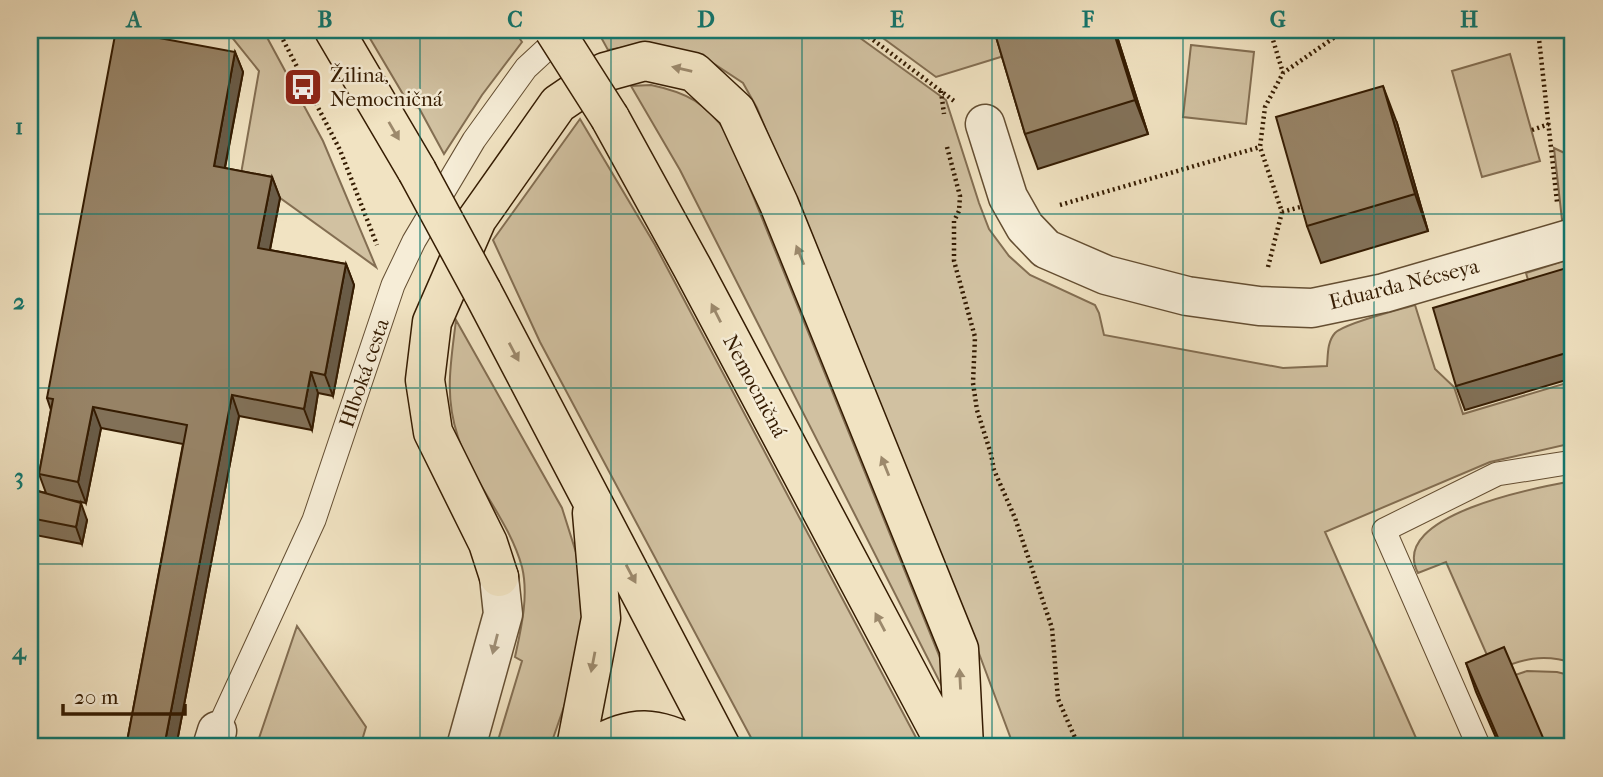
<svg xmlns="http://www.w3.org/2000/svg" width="1603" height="777" font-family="'IM FELL French Canon',serif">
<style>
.green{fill:#d1c1a1;stroke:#836e52;stroke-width:2}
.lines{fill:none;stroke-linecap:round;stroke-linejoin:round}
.service-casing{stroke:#644e32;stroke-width:25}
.minor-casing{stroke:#644e32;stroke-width:41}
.primary-casing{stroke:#351c02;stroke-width:41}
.path{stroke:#351c02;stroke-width:4.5;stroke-dasharray:2 3.5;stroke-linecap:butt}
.service{stroke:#f6edd7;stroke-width:23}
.minor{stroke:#f6edd7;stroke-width:38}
.primary{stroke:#f1e3c2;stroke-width:38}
.primary-bridge-casing{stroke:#351c02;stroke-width:41;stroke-linecap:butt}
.primary-bridge{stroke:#f1e3c2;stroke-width:38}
.wall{fill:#827158;stroke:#351c02;stroke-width:2}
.shaded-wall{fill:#6a5c47;stroke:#351c02;stroke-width:2}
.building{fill:#978366;stroke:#351c02;stroke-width:2}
.oneway{fill:#9c896c}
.oneway2{fill:#9f8f77}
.grid{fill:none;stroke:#0f766e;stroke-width:2;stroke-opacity:0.55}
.labels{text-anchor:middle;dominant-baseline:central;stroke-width:5;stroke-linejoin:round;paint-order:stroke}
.poi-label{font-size:21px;fill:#351c02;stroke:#f6edd7;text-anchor:start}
.street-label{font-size:21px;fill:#351c02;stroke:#f6edd7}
.neatline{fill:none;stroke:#0f766e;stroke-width:2.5}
.grid-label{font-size:23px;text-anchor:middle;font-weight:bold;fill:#0f766e}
</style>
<rect width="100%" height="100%" fill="#f1e3c2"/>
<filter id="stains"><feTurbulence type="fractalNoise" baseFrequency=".00286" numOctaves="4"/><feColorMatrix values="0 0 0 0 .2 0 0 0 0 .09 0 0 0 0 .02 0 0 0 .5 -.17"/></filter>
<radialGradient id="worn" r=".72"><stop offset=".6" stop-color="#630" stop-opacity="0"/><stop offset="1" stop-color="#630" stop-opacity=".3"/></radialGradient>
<!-- green -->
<path class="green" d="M226,30H263L323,141L376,267L280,198L239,185L259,71Z
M365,30H514L522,42L482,95L444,154L419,108L410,106Z
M597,30H849L946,100L979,203L989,229L1009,256L1030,275L1095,305L1099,313L1104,335L1283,368L1327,366C1328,355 1327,342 1335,333C1345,323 1398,310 1415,305L1435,369L1454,387L1463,414L1573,381V443L1490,462L1325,532L1420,747H1014L956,592L757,108L743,83L699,54L648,43L608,50Z
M872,30H1088L936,77Z
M1191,45L1254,52L1246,124L1183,117Z
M1510,54L1540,161L1482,177L1452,71Z
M651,85C689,93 705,103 728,134L964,717L958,718L680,170L631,86Z
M580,119L655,245L921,747H756L540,342L493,240Z
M1554,148L1573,157V216L1562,220Z
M1573,258V289L1534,301L1526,273Z
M456,320L562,508L579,562L583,619L575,675L550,747H496L522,661L515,657C521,629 529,596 522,567C509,520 473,483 458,437C444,395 451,362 456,320Z
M1573,481V663C1543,653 1522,659 1494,671L1446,562L1418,573C1387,515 1539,487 1573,481Z
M297,626L366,727L360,747H256Z
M1527,671L1557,672L1573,676V747H1545L1515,675Z"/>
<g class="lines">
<!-- service casing -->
<g class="service-casing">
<path id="service" d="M217,731L314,520L393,285L414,241L474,140L526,68L567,30
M1479,747L1384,530L1497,474L1573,462"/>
</g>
<!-- minor casing -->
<g class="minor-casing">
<path id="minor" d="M985,124L1008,197L1025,227L1046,249L1106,275L1187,296L1259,306L1312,308L1384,293L1573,238
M212,747L217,731
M466,747L503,614L499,577"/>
</g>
<!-- primary casing -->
<g class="primary-casing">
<path id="primary" d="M334,30L417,171
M610,118L692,267L947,747
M482,291L721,747
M499,577L488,543L433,432L425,380L432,322L477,219L558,104L605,72L645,61L694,72L736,111L779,204L959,649L964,747
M576,747L601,618L592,513
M593,747C636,724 653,726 697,747"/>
</g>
<!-- path -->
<path class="path" d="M278,30L340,150L377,245
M860,30L954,101
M1270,30L1283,73
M1538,30L1557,202
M941,91L944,114
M1532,130L1549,124
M947,147L960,196L959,211L954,221V261L975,337L973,383L977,410L991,454L994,470L1015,518L1052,628L1058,699L1079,747
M1060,205L1260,147
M1282,212L1304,206
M1268,267L1282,212L1260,147L1265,107L1283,73L1345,30"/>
<!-- service -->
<use href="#service" class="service"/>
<!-- minor -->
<use href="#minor" class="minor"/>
<!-- primary -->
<use href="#primary" class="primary"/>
<!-- primary-bridge casing -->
<g class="primary-bridge-casing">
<path id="primary-bridge" d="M554,30L610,118
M417,171L482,291"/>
</g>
<!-- primary-bridge -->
<use href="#primary-bridge" class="primary-bridge"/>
</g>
<!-- wall -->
<path class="wall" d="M994,30H1115L1148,134L1038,169L1025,134Z
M235,52L243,72L225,168L272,177L280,198L270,250L346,264L354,285L333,396L318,393L312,430L239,416L176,747H126L183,444L101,428L86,503L71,500L87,520L82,544L30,534V489L46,493L39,474L51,410L47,398Z
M1397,123L1428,231L1321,263L1307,226Z
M1573,266V378L1465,410L1456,386Z
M1573,655V679L1567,662Z
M1466,663L1547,747H1500L1476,692Z"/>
<!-- shaded-wall -->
<path class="shaded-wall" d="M1113,30H1115L1148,134L1135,100Z
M235,52L243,72L221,187L214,166Z
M1383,86L1397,123L1428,231L1415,194Z
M272,177L280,198L266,269L258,248Z
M346,264L354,285L333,396L325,375Z
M311,372L318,393L312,430L304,409Z
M232,395L239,416L176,747H164Z
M93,407L101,428L86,503L78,482Z
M81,503L87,520L82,544L76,527Z"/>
<!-- building -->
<path class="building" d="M116,30L235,52L214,166L272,177L258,248L346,264L325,375L311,372L304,409L232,395L164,747H126L187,425L93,407L78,482L39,474L53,399L47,398Z
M994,30H1113L1135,100L1025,134Z
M1383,86L1415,194L1307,226L1276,117Z
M1573,266V351L1456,386L1433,308Z
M30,489L81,503L76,527L30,518Z
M1504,647L1547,747H1502L1466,663Z
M1573,655V666L1567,662Z
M1573,732V747H1566Z"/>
<!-- one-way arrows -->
<defs><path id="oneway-solid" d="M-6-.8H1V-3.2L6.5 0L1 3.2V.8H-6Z" transform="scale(1.75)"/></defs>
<g class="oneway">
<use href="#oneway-solid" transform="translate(682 69) rotate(-167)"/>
<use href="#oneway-solid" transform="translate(394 131) rotate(60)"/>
<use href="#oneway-solid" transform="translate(800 255) rotate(-112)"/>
<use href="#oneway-solid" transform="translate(716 313) rotate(-117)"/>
<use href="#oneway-solid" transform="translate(514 352) rotate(62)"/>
<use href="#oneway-solid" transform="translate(885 466) rotate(-112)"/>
<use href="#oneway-solid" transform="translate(631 574) rotate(62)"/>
<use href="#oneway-solid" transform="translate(880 622) rotate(-118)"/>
<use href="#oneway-solid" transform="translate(593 662) rotate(101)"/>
<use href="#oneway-solid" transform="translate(960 679) rotate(-93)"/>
</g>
<use class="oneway2" href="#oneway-solid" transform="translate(495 644) rotate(104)"/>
<!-- grid -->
<path class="grid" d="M229,30V747M420,30V747M611,30V747M802,30V747M992,30V747M1183,30V747M1374,30V747M30,214H1573M30,388H1573M30,564H1573"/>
<!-- icons -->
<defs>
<g id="bus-square" transform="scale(2.0125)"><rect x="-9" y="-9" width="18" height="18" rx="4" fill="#8f2418" stroke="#f6edd7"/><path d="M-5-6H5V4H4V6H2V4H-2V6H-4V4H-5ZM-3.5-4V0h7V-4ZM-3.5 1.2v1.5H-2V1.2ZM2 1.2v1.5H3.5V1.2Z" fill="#fff"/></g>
</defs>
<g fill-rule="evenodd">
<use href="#bus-square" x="303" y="87"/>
</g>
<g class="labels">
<!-- poi labels -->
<g class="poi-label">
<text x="330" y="75">Žilina,<tspan x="330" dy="24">Nemocničná</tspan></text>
</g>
<!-- street labels -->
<g class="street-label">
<text transform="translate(1404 284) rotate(-14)">Eduarda Nécseya</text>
<text transform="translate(364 373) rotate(-71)">Hlboká cesta</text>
<text transform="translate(755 386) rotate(62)">Nemocničná</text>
</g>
</g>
<!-- margin -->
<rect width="1603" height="777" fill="none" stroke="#f1e3c2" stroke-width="77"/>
<!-- scale -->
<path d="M63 704v10h122v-10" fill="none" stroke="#351c02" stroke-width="3.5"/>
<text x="74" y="704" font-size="21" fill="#351c02" stroke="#f6edd7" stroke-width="5" paint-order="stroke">20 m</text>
<rect x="38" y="38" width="1526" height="700" class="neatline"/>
<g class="grid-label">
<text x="134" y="27">A</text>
<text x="325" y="27">B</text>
<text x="515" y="27">C</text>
<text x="706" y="27">D</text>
<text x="897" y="27">E</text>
<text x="1088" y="27">F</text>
<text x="1278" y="27">G</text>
<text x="1469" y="27">H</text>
<text x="19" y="134">1</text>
<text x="19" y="309">2</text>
<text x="19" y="484">3</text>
<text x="19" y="659">4</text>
</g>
<rect width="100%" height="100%" filter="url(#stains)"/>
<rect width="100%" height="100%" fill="url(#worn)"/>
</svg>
